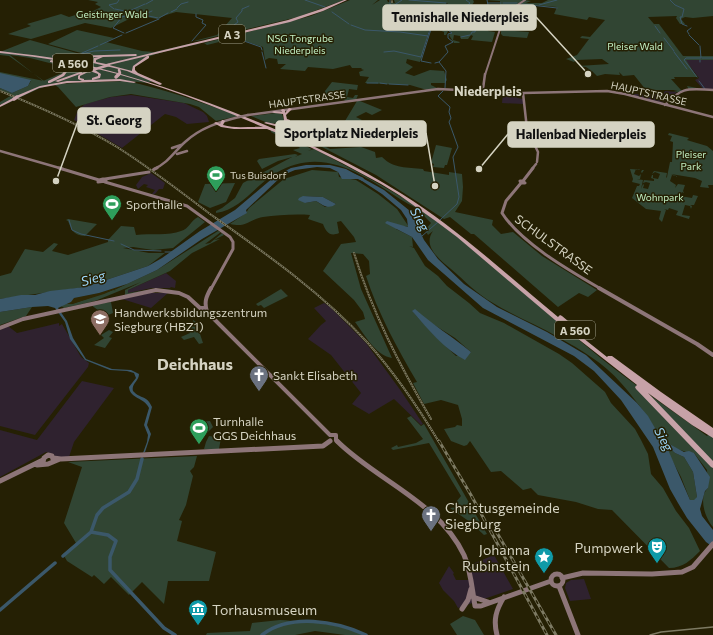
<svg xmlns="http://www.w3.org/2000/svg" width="713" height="635" font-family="Commissioner,sans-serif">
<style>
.commercial{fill:#2f222f}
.green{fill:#314533;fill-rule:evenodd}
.sand{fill:#2f2705}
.water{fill:#3b586a;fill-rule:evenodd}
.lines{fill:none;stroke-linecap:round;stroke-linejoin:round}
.stream{stroke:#3b586a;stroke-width:1}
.canal{stroke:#3b586a;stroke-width:3.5}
.river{stroke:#3b586a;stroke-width:3.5}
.secondary-far4{stroke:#8d7578;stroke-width:2}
.secondary-far3{stroke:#8d7578;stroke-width:2.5}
.secondary-far2{stroke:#8d7578;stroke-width:3}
.secondary-far1{stroke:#8d7578;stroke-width:4}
.secondary{stroke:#8d7578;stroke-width:5}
.highway{fill:#c7a2a8;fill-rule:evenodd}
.tram{stroke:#7d7a63;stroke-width:1.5}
.rail-far1-casing{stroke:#7d7a63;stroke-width:2}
.rail-casing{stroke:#7d7a63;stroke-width:3}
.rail-far1{stroke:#252004;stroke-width:1;stroke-dasharray:1.5;stroke-linecap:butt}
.rail{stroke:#252004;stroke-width:1.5;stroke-dasharray:4;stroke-linecap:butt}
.secondary-bridge{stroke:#8d7578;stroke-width:2.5}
.highway-bridge-far1{stroke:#c7a2a8;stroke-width:2.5}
.highway-bridge{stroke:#c7a2a8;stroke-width:3.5}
.labels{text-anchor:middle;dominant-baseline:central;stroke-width:3;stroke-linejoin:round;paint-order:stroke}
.far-park-label{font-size:10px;fill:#c1efc3;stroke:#252004}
.far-street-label{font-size:10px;fill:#d5d3c2;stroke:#252004}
.far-poi-label{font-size:10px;fill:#d5d3c2;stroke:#252004;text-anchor:start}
.shield{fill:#252004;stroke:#a09d89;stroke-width:1}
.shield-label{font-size:11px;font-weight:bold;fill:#d5d3c2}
.poi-label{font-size:12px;fill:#d5d3c2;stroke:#252004;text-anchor:start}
.street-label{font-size:12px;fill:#d5d3c2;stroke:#252004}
.far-district-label{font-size:13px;font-weight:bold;fill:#d5d3c2;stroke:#252004}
.water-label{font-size:13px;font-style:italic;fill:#9cd5f7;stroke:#252004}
.near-poi-label{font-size:14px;fill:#d5d3c2;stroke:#252004;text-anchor:start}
.district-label{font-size:16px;font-weight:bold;fill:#d5d3c2;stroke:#252004}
.leader{fill:none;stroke:#d5d3c2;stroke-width:1.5}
.callout-dot{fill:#d5d3c2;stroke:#252004;stroke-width:1.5}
.callout{fill:#d5d3c2;stroke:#d5d3c2;stroke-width:1.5}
.callout-label{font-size:13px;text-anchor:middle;font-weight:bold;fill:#111}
</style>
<rect width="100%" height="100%" fill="#252004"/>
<!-- commercial -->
<path class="commercial" d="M685,60H713V90H704L695,80L699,78Z
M665,91L677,92L662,103L627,94H663Z
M503,93H516L517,98L523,99V104L502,103Z
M131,95L184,103L203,112L207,116L209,122L187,124L176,117L165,114L122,148L74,120L78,110L85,104L111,97Z
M151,173L165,183L163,189H159L155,194H152L155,190L146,187L148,185L144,184L138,189L136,185L142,177Z
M166,273L176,281L175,288L171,287L170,288H152L128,293V290Z
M150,293H168L151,308L122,299Z
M324,303L330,307L366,343L401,391L423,424L421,425L394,399L369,414L352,404L361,393L331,355L308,339L321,325L326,321L314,308Z
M59,323V326L62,324L81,357L89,363L88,367L35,435L0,426V330L8,326L17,333Z
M82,381L114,388L74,442L69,457L57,458L53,454L46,452L0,477V430L37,440Z
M494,555L513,589L458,608L454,601L443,590L439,583L449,566L454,573L453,574L456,580H473L470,565Z
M584,579L591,599L570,601L565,588L566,583L571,580Z"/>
<!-- green -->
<path class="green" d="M88,0H344L298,17L197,41H194L217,35L232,18L176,12L166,15L157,19L137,15L111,28L85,23L31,39L8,34L31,26L27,24L61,14L69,17L85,12L89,13L101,7L95,4L98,2Z
M350,0H378L372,5L380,0H387L388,2L395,3L394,0H473L474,2L472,5L485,7L481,13L459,9L458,13L461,15C452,19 447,22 438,25L437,26L448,31L446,35H444V32L432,27L434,17L443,12L448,3H446V7L441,12L433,16L420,62L407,59L406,63L413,67L405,73L414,76L430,70L444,71L447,80L445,83H431V85L437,88L427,90L410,85L365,83L369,77L360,76L359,72L364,70L361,69L362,68H352L350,65L333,69L308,67L305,71L280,69L286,64H278L277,59L269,58L265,60L263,47L239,39L235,38L207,45L204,43L311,16Z
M485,0H524L507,12L498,11L499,9L497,8L500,5V1Z
M525,0L531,1L526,3H542L548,0H713V16L693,18L685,17L681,19L685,24H680L676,18L677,16L648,17L654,24H659L683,56H713V60H686L697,77H674L675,79H671L681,90H689L687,86L697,88L678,92L673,91L678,90H646L634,75L623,76L619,72L620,75L605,74L597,76L592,71H586L589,69L586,67L578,66L609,64L602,59L576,60L574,62L566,59L577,55L589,39L580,38L582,36L590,37L605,20L589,17L587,20L554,14L557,7L522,4L510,11Z
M480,18L484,19L480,24H487L488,31L495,32L492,42L471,40L473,36L471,35L468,39H461L460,36L454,35L453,40L460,42L459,43H454L449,35L452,33L445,27L475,29Z
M77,30L114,38L106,42L142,51L154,52L197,42L199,44C182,48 138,54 132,70L153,81L147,83L120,80L59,82L38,89L2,106L0,104V102L12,95L0,90V72L44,81L9,56L0,55V52L30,40L80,54L81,53L48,44ZM10,55L30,58L61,66L64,72L43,81ZM31,81L28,86L12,93L0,88Z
M501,30L529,32L527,38L503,36L501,34Z
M126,81C165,89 201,102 238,116L216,121L199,107L190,104L131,94L110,97L76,107L58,87L53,84Z
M332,82L358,85L357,90L349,89L347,97L353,98L355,95H358L356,100L345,102L344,98L324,95L325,91Z
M357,101H360L382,110L372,115L366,112L356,117L362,120L356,124L345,121Z
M276,113L282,114L284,120L283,122L270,124L251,116Z
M356,126L362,133L353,137L349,144L340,142L337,147H329L336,136Z
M271,130L312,149L308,151L314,149C350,168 386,186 420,209C479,249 530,300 585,345C624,378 666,406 707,436L713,430V527C705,518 698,497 708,488L707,470L694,453C685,453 671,447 664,441C657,436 653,423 647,416C639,405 630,393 621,383C604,363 581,350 558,337C537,325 514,316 493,303C477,294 465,281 451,269C440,260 422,246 433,231L428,235L425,230L431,223C426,218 421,213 416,208C413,206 408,204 405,202C366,177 324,144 276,173C254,186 242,209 216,213V211L222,208L235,198L243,183L292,157L278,161L262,169L257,161L259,159L295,154L298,155L295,157L302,154L293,150L300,148L297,145L271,132Z
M669,133L689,138L687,140L690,141L707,146L713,151V185H708L709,188L700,187L702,181L695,178L671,174L679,177L672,175L670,181L676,185L675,188L678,184L685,185L683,191L684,193L682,192L680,196L692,198L693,195L698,196L694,205H690L692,206L691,209L690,206L685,205L682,215L690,216L689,219L676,215L678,211L669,208L668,210L664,209L666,210L662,222L659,219L661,211L646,209L632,198L637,186H639L640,184L632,182L633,179L630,169L644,170L642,173L641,172L642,170L636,169L634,174L639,176L641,174L640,179H637L643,180L641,189L643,184L644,185L643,188L648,189L650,183L646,182L643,183L644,180L654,181V179L651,178L652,175H653V178L658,179L660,174L655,172L652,174L654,171L667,173L666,178L667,177L670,162H672L673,142L670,141L672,136L668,135Z
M322,145L330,149L361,147L375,152L376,158L382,157C394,169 407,167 423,169L424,171L449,175V172L462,174L463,187L462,201L455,212L493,220L492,225L501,234L513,232L542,256L597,290L588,297L579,293L558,307L474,234H471L450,217L444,219L376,175L320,146Z
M436,145L452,148L447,165H445L444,168L433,167L434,164L431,163Z
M312,170L338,172L339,177L356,180L378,194L397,209L409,227L404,226L396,229L412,237L413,247L409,246L414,248L425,266L438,276L447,286L469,303L480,313L504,323L559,354L572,363L605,392L611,403L635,429L641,440L648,454L651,474L663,488L676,511L689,528L700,551C691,560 683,568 669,568L612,510L598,509L576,502L538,495L531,488L523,490L501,471L491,472L470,441L467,445L464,446L451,441L444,429L455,427L457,425L462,426V419L458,405L441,400L424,404L413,383L417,382C397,348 378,313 366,276L370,274L369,261L363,254L351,253L361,289L392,358C375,355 365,335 355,322L365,319L363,312L354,300L323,271L341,244L356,242L354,237L341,221L337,222L339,233C330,237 326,232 323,224L308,219L310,215C296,214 277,215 263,217C248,220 247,228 230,224L246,213L249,208L284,179ZM303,196L323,197L336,204L325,207L316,201L305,203ZM412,311L455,338L471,352L456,356L436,337Z
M235,183L226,202L210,208L198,202L205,184Z
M198,217L205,222L173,248L153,250L133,247L123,248L149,253H165L148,266L85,287L0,299V276L11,273L25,249L43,252L54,243L58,244L52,251L68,255L108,242V240L121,226L134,227L136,235C150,233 169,236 181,231C189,229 191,220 198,217Z
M68,219L97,224L85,236C74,235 72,231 68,221L66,220Z
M218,231L221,232L205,244L210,243L222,233L224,235L214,240L220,239L192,253L170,271L128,290V293L154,289L174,290H163L125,295V290L141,282L95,301L64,308L61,306L66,304H72L113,290L117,291L114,290L157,270Z
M281,289L288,296L264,308L261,305L258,306L256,304Z
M111,302L113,313L106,316L91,305Z
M32,307L26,316L0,325V312Z
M193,320L196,322L203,343L199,344L194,337L184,340L181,337L190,333L186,327L193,324Z
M109,330L113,332L109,337L112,338L105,348L94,345L104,338L101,335Z
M411,416L421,426L424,424L487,534L484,535L470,522L450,508L460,507L456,502L461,496L429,443L393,450L391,448L397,445L398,447L416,443L423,439L407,418Z
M210,421L213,427L205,435H196L198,422Z
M209,436L221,438L219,449H204L206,442Z
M664,445H666L675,453L684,457L693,472L697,497L696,500H690L681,477Z
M197,456L194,467L190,471L193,476L186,505L179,520L182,521L177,541L216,552L209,581H168L164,604L142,582L129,595L111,577L104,584L94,575L92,577L67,561L63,554L76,543L64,523L82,467L68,462Z
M463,616L475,620L484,635H457L450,624Z
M280,620C308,622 339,623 364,635H345L315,631L295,635H206L207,633L250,631L252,623Z"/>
<!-- sand -->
<path class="sand" d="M127,284L104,294L72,304H67L74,298L99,293Z"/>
<!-- water -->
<path class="water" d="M0,73L31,80L28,86L12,93L0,88Z
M306,165H330L346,169L384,190L410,211L424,240L438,259L464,284L497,307L547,332L586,355L637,403L648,416L662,440L684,452L689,451L694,453L710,477L708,488L705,491L700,509L702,516L713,530V547L706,542L687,518L678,503L670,489L653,447L621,400L594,371L574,356L483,308L428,260L412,237L385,223L387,221L408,227L407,219L401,210L382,194L359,179H342L338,172L330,168L317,167L295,170L283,175L246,210L247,213L202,239L157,270L127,284L99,293L74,298L71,302L58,308L67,321L73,338L86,359L112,369L131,370L139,374C139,381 131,384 133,391C140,399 147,395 152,407L147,425L151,434L145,452L143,453L147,442L148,435L144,425L149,408C144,397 130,399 129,387L136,378L134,373L127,371L110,370L85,360L70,339L65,322L55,308L48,306L32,307L0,312V299L21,295H35L50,291L85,287L148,266L162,258L200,231L235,210L274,177L291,168ZM666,445L675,453L684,457L693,472L697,497L694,500H690Z
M303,196L323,197L336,204C328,210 323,205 316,201L305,203L298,200L299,198Z
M415,309C433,325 453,337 471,352L465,360C444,349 428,329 412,311Z"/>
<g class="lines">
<!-- stream -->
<path class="stream" d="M305,0L325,7
M390,0V2
M409,0L446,3
M670,0L675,5L684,9L682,17H680L682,24L687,26
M390,3V5L393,6L402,0
M488,3H501
M503,3H517
M146,4L153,0
M447,4V6
M522,4L557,8
M539,5L557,0
M447,7L463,9
M177,8L181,4L188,2
M114,9L109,5L117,3L119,0
M115,9L158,18
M127,12L145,4
M171,12L177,9
M332,12L349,24
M483,12L488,5L487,0
M143,15L152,11
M159,18L168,13
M351,25L365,30L400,32L428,36
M432,25L435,17L446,8
M655,26L660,33
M425,29L430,28L433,16
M235,32L237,28L234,25L238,22L236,18L242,11V9L249,6
M124,33L113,28L122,17L134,13
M126,33L159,19
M471,34L472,32H475L477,22L484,18
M689,34L687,31L691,28
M689,35L699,45
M239,36L244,41L261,47L262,50
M461,37L470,35
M229,38L240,39
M664,38L674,51
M192,41L206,25L202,23L203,20L196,17V14
M100,45L122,35
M262,52L266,68
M384,52L394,51L421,57
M674,52L687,69
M82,53L98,46
M77,55L94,51L120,50
M421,57L430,29
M702,58H713
M700,60V62
M431,63L421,61L432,26
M435,63L439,62
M697,77L684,60L686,58H701L700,46
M699,81L705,89
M367,83H378
M380,83L387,84
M389,84L408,85
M445,88L446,71L439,62L448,52L445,46L453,42L448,38V34L452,33L441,25L455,21L462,16L463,15L460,12L470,3L466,0
M69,220L72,230L81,234L114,241
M440,220L457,204L459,197L453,157L458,147L449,122L451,118L449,112L450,107L438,96L443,91
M422,236L438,222
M121,244L134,250L161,251
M165,252H172"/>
<!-- canal -->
<path class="canal" d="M91,532L108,535L116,541L110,557V570L164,628L175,635
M63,556L91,532L97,515L103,508L129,492L137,479L142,459
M0,610L55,563
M262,635C290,613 336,621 366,635"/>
<!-- river -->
<path class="river" d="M346,172L362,179"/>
<!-- secondary-far4 -->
<path class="secondary-far4" d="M485,75L503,20L510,10L525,0"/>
<!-- secondary-far3 -->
<path class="secondary-far3" d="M483,89L485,74
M484,91L523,93L607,91L625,94L713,117
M523,93L527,129L538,152L537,162
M665,105C683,86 688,89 713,90
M248,115L438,89L480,91
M172,148L181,145
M0,151L63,169
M177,154L187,151
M154,169C168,163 174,152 185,142C200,128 219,122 239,117
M532,169L536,164"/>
<!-- secondary-far2 -->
<path class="secondary-far2" d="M59,168L99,180
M153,170L157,168
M103,179H106V181L98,182L99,180Z
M105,179L149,172
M520,181H523L525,183H521Z
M523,181L533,168
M105,182L187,206L230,237L233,242V249L211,289
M521,183L506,201L502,213C521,243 570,271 601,289"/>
<!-- secondary-far1 -->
<path class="secondary-far1" d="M211,288C206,297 204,302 207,312L330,435
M599,288L697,344L713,355
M0,328L23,319L156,290L179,293L188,297L200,308H205
M330,435H336V440
M336,440L338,442"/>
<!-- secondary -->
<path class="secondary" d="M337,441C376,480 439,502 464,555C471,571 472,589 475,606H481L551,581
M53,458L61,459L323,446L330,441
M43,462L44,458L48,455L52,456L53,459
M37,465L48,464L60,459
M0,481L43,460
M551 580a6 6 0 1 1 12 0a6 6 0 1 1-12 0Z
M562,578L583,573L652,574L682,572L693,567L713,544
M559,586L578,635
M473,597L488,602
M462,609L468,600L471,589
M497,635C493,620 496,610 504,597"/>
<!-- highway -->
<path class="highway" d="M344,0H347L323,11L290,22L109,65L132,71V70L133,66L147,56H149V58L135,67V70L138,73L161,83L162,84L160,85L127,71L93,63L94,58L99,57L72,58L53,57L52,56L53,55L72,56L136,54L137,55L136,56L103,57L96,60V62L106,64L288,20L321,9Z
M0,51C23,54 46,56 69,61C134,75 196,97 258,122C307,142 356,165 402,194C458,229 507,275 558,317L560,315L562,316L580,331L581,332L578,334L607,357L608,356H612L661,392L713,428V438L692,425L648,393L713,461V468L711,467L636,389L635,387L637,385L568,331L457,237L437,222L399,195L381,184L342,163L302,143L267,129H234L221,127L214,123L216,122L220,124L222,120H223L225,121L223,125C236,129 250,126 263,127C200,100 134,75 66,62C44,58 22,55 0,53Z
M51,60L95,70L101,74L100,78L92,80V78L98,76V74L90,71L80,76V78L84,79V80L120,79L136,82L134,83L120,81L67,83L39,88L18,98H16V96L40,86L67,81H82L78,79V76L80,74L58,82L55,81L80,72H82V73L88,70L50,62V61Z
M63,65H65L69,69L64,76L50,83H48V81L62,74L66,69L63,67Z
M13,98L16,99L0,107V105Z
M289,108L292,109L286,115L287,119L290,120C289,128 292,132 298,136V138H296C290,133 286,130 286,122L285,124L275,126L264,123L266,122L275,124L283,122L284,120L283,114L274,113L272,112L274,111L282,112L281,110L283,109L285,110V113Z"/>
<!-- tram -->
<path class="tram" d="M650,635L661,632L713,627"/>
<!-- rail-far1 casing -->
<g class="rail-far1-casing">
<path id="rail-far1" d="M392,0V2
M0,91C40,107 80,125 117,147C149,167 180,191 210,214C265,253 321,292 367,342C394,372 418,407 439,442
M354,253C372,312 400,366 431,419"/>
</g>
<!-- rail casing -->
<g class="rail-casing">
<path id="rail" d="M439,441L471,495L547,635
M496,531L556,635"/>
</g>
<!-- rail-far1 -->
<use href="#rail-far1" class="rail-far1"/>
<!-- rail -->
<use href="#rail" class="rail"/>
<!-- secondary-bridge -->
<path class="secondary-bridge" d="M239,117L248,115"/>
<!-- highway-bridge-far1 -->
<path class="highway-bridge-far1" d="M76,65L74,63L77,60
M89,71L109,65
M118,75L120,73L119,70"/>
<!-- highway-bridge -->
<path class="highway-bridge" d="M116,77L119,74
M14,99L17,97"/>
</g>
<!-- icons -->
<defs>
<g id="stadium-pin" transform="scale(1)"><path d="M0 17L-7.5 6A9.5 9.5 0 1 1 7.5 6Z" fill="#2e9e5b" stroke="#252004"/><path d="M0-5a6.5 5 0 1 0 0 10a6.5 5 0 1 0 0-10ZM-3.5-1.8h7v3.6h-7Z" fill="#fff"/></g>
<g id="university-pin" transform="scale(1)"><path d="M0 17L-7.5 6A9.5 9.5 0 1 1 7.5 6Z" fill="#8d6e63" stroke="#252004"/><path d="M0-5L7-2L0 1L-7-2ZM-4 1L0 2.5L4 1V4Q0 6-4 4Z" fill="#fff"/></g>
<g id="church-pin" transform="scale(1)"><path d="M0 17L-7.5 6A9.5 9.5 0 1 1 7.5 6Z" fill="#6b7280" stroke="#252004"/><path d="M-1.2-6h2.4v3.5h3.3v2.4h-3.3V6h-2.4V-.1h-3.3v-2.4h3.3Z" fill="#fff"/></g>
<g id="theatre-pin" transform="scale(1)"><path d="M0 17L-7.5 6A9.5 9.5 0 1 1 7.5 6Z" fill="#0f9aa8" stroke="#252004"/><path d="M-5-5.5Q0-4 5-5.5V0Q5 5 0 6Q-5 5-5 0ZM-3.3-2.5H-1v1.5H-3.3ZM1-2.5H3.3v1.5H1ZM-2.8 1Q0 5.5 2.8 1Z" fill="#fff"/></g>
<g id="sight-pin" transform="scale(1)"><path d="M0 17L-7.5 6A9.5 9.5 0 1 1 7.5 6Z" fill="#0f9aa8" stroke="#252004"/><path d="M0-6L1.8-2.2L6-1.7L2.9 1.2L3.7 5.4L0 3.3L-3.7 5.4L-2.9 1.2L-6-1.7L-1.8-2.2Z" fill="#fff"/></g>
<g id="museum-pin" transform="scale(1)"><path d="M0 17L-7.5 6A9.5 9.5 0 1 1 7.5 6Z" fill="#0f9aa8" stroke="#252004"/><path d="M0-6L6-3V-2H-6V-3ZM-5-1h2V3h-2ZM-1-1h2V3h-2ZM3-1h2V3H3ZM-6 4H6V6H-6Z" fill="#fff"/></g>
</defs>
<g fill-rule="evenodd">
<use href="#stadium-pin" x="216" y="175"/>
<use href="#stadium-pin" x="112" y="204"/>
<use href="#university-pin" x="100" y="319"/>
<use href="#church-pin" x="259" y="375"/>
<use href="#stadium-pin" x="199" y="428"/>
<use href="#church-pin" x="431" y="515"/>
<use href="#theatre-pin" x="657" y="547"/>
<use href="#sight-pin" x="544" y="557"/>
<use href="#museum-pin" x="198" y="609"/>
</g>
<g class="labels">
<!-- far-park labels -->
<g class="far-park-label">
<text x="112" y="14">Geistinger Wald</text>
<text x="300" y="38">NSG Tongrube<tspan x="300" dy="12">Niederpleis</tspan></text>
<text x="635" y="46">Pleiser Wald</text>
<text x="691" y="154">Pleiser<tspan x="691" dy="12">Park</tspan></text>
<text x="660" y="197">Wohnpark</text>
</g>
<!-- far-street labels -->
<g class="far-street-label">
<text transform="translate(649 93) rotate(13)">HAUPTSTRASSE</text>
<text transform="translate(307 99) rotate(-8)">HAUPTSTRASSE</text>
</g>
<!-- far-poi labels -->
<g class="far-poi-label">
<text x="230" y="175">Tus Buisdorf</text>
</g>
<!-- shield labels -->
<g class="shield">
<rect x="219" y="25" width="26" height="18" rx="3"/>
<rect x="53" y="54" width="40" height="18" rx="3"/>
<rect x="555" y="321" width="40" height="18" rx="3"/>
</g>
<g class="shield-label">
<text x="232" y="34">A 3</text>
<text x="73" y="63">A 560</text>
<text x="575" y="330">A 560</text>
</g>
<!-- poi labels -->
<g class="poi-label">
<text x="126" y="204">Sporthalle</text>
<text x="114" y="312">Handwerksbildungszentrum<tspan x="114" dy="14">Siegburg (HBZ1)</tspan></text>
<text x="273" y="375">Sankt Elisabeth</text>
<text x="213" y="421">Turnhalle<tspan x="213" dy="14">GGS Deichhaus</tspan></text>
</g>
<!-- street labels -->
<g class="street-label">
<text transform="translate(554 244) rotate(36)">SCHULSTRASSE</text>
</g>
<!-- far-district labels -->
<g class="far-district-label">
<text x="488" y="91">Niederpleis</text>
</g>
<!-- water labels -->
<g class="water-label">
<text transform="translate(420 219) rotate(61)">Sieg</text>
<text transform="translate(93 278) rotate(-17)">Sieg</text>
<text transform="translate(664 439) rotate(62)">Sieg</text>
</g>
<!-- near-poi labels -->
<g class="near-poi-label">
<text x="445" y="507">Christusgemeinde<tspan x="445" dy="16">Siegburg</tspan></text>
<text x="643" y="547" text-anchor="end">Pumpwerk</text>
<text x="530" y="549" text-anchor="end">Johanna<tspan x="530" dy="16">Rubinstein</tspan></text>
<text x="212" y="609">Torhausmuseum</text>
</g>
<!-- district labels -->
<g class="district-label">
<text x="195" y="363">Deichhaus</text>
</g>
</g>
<!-- callouts -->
<path class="leader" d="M588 74L536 17M56 181L78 121M435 186L426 133M479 169L508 134"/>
<g class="callout-dot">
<circle cx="588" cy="74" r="4"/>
<circle cx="56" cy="181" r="4"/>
<circle cx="435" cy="186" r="4"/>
<circle cx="479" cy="169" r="4"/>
</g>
<g class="callout">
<rect x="383" y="5" width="153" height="25" rx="4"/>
<rect x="78" y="108" width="72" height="25" rx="4"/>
<rect x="276" y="121" width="150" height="25" rx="4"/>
<rect x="508" y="122" width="146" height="25" rx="4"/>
</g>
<g class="callout-label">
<text x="460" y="22">Tennishalle Niederpleis</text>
<text x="114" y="125">St. Georg</text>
<text x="351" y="138">Sportplatz Niederpleis</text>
<text x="581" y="139">Hallenbad Niederpleis</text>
</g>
</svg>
